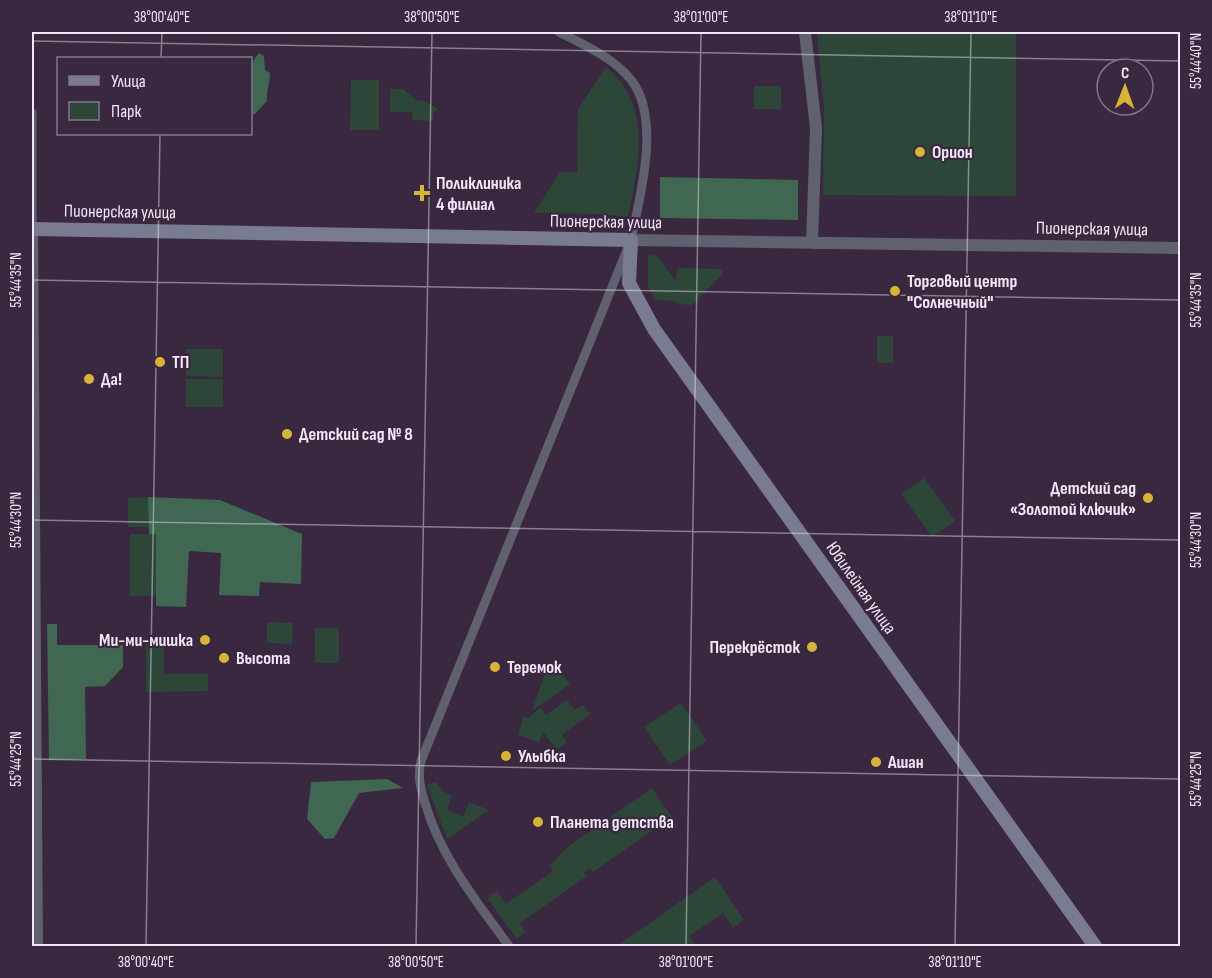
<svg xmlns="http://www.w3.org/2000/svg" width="1212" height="978" font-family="'Sofia Sans Condensed',sans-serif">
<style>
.green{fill:#2c4738}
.forest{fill:#3f6751}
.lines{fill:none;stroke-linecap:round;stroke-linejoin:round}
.minor{stroke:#5f616e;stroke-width:9}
.tertiary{stroke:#5f616e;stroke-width:12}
.secondary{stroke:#797c90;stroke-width:14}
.ticks{fill:none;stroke:#f1e7f6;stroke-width:1.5;stroke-opacity:0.45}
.poi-dot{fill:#d8b434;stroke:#39283f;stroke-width:2}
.labels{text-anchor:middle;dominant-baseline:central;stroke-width:4.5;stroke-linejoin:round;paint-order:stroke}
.poi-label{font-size:18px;font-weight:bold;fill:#f1e7f6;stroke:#39283f;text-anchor:start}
.street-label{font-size:18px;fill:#f1e7f6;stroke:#39283f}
.neatline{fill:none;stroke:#f1e7f6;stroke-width:2}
.ticks-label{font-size:15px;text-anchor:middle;fill:#f1e7f6}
</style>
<rect width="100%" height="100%" fill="#39283f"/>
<!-- green -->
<path class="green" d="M817,32H1016V196L823,195L824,109Z
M606,67C653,106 639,163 628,217L600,214L534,213L560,172H577L578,109Z
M351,80H379V130H350Z
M754,86H781V109H754Z
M390,89H403L417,101L422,100L438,109L433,114V121L413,120L412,112H390Z
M648,255L657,256L676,281L677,268L723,269V274L692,305L677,304L676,301L656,300L648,287Z
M877,336H893V363H877Z
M186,349H223V377L186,376Z
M186,379H223V407H186Z
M924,478L955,521L932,537L901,494Z
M148,497L149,527H128V498Z
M130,534H156V596H130Z
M267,622L293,623L292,644L267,643Z
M315,628H339V663H315Z
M146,638H164V674H208V691L146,692Z
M548,664L557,667L570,684L532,711Z
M567,700L575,710L583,705L590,714L562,735L567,742L557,750L543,732L539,742L518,735L524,716L528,718L541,708L546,715Z
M681,703L707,741L670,765L644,727Z
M436,782L444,792L452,796L447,810L463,817L469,802L489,810L447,839L427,785Z
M652,788L678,826L671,831L660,825L593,872L590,868L584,872L587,876L520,923L525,932L517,939L487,898L497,891L506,904L553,871L550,866L566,848Z
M715,877L744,920L733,928L723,913L689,936L696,946H617Z"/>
<!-- forest -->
<path class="forest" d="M259,53L264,56L265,70L270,73C270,84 266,91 267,101L254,115L251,113C250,94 245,68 259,53Z
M660,177L798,180V220L660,218Z
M148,497L220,500L302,534L301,584L260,582L259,596L219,595L221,553L189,551L186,607L156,606V534H149Z
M47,624H57V645H123V667L105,686L85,687L86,759L49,760Z
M387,779L403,788L359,793L334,838L325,839L307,819L311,782Z"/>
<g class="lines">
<!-- minor -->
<path class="minor" d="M32,113V229
M509,946C477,902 442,859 426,806C421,790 417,778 421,761L631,240C640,197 661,120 632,81C614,58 585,45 559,32"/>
<!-- tertiary -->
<path class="tertiary" d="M805,32L816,128L812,243
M32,229L37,946
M631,240L1180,248"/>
<!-- secondary -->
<path class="secondary" d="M32,229L631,240L629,283L654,329L1095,946"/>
</g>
<!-- ticks -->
<path class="ticks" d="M32,41L1180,61M161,58L162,32M32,280L1180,300M32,520L1180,540M32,759L1180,779M146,946L160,134M416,946L432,32M686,946L701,32M955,946L971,32"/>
<!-- markers -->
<g class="poi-dot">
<circle cx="920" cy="152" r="6"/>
<path d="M419 184h6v6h6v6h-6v6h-6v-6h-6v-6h6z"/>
<circle cx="895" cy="291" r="6"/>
<circle cx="160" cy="362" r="6"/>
<circle cx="89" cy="379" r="6"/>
<circle cx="287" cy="434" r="6"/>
<circle cx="1148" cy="498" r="6"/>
<circle cx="205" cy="640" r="6"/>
<circle cx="812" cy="647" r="6"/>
<circle cx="224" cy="658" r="6"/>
<circle cx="495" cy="667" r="6"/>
<circle cx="506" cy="756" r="6"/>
<circle cx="876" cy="762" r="6"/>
<circle cx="538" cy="822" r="6"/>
</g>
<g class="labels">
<!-- poi labels -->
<g class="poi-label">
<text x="932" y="152">Орион</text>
<text x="436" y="183">Поликлиника<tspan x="436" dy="21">4 филиал</tspan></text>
<text x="907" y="281">Торговый центр<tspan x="907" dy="21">"Солнечный"</tspan></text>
<text x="172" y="362">ТП</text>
<text x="101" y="379">Да!</text>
<text x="299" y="434">Детский сад № 8</text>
<text x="1136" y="488" text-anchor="end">Детский сад<tspan x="1136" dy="21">«Золотой ключик»</tspan></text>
<text x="193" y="640" text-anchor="end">Ми-ми-мишка</text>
<text x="800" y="647" text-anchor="end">Перекрёсток</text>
<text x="236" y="658">Высота</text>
<text x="507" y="667">Теремок</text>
<text x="518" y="756">Улыбка</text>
<text x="888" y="762">Ашан</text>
<text x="550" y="822">Планета детства</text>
</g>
<!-- street labels -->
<g class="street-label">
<text transform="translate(120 212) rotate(1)">Пионерская улица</text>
<text transform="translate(606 222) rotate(1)">Пионерская улица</text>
<text transform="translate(1092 229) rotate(1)">Пионерская улица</text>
<text transform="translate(861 588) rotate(55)">Юбилейная улица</text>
</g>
</g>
<!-- border -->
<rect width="1212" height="978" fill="none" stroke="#39283f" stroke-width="66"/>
<!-- legend -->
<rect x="57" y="57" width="195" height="78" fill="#39283f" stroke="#837488" stroke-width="1.5"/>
<rect x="69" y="76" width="30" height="9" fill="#797c90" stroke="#837488" stroke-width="1.5"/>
<text x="111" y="87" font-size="18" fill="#f1e7f6">Улица</text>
<rect x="69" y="102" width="30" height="18" fill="#2c4738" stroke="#837488" stroke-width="1.5"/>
<text x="111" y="117" font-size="18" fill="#f1e7f6">Парк</text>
<!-- north arrow -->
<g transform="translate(1125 87) rotate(1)"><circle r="28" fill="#39283f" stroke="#837488" stroke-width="1.5"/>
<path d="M0-4.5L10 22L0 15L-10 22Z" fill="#d8b434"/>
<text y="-9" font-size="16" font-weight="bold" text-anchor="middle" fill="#f1e7f6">С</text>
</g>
<rect x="33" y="33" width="1146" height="912" class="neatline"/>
<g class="ticks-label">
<text x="162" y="22">38°00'40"E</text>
<text x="432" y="22">38°00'50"E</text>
<text x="701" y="22">38°01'00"E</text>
<text x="971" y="22">38°01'10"E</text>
<text transform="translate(1196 61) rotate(-90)" y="5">55°44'40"N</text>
<text transform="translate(16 280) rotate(-90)" y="5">55°44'35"N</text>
<text transform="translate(1196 300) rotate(-90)" y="5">55°44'35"N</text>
<text transform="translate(16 520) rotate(-90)" y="5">55°44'30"N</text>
<text transform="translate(1196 540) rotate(-90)" y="5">55°44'30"N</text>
<text transform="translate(16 759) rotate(-90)" y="5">55°44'25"N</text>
<text transform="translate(1196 779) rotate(-90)" y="5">55°44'25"N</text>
<text x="146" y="967">38°00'40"E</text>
<text x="416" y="967">38°00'50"E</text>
<text x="686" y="967">38°01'00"E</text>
<text x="955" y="967">38°01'10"E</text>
</g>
</svg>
